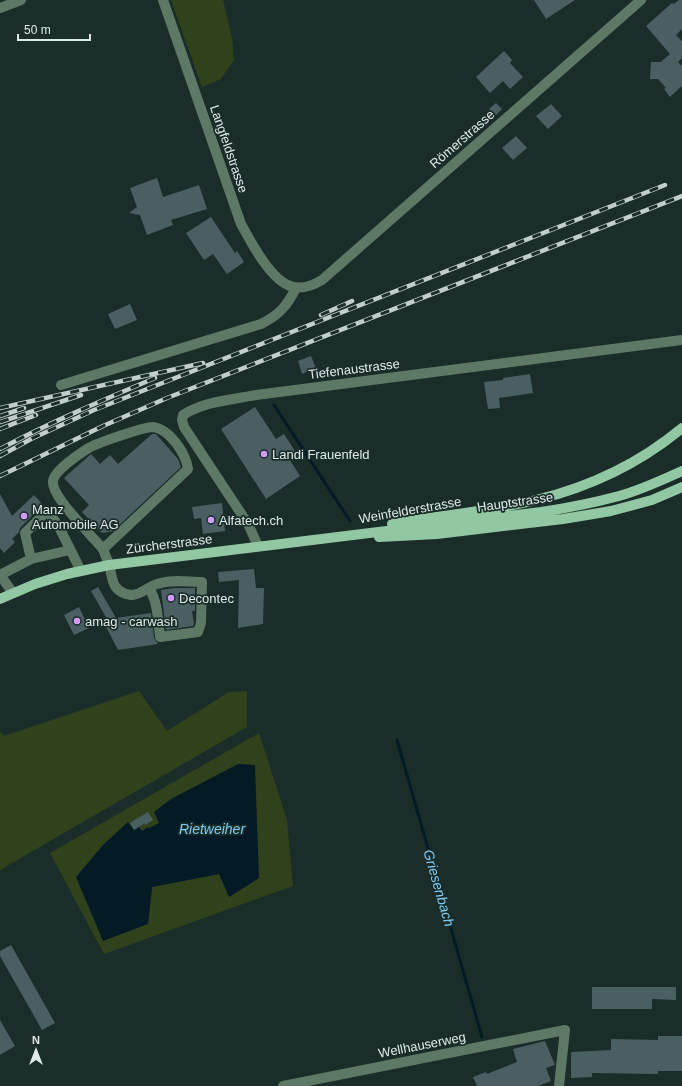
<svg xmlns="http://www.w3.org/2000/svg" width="682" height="1086" font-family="Helvetica,sans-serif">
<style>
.green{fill:#30421c;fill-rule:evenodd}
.water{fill:#041a25}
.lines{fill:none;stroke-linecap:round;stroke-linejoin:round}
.stream{stroke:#041a25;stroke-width:3}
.building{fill:#4a5f62}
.minor{stroke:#5e7866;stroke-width:10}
.major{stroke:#91c7a3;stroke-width:10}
.rail-casing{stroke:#c2cecc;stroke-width:4.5}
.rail{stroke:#1a2d29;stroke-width:3;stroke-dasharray:9;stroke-linecap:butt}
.poi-dot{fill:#d39cfc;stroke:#1a2d29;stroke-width:1.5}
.labels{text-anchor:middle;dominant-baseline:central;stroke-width:3.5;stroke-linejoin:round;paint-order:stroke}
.street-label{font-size:13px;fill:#dfeae8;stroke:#1a2d29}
.poi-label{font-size:13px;fill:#dfeae8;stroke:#1a2d29;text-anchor:start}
.water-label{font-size:14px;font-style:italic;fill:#7ecbf3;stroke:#1a2d29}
</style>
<rect width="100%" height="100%" fill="#1a2d29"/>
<!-- green -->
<path class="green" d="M171,0H223L232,38L234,60L221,79L202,87Z
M139,691L167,731L229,692L247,691V727L0,870V732L4,736Z
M259,733L287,820L293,886L104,954L50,853ZM128,823L134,830L142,831L159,823L259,878L230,896L219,874L152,887L148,924Z"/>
<!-- water -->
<path class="water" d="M238,764L255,765L259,878L229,897L219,874L152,887L148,924L103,941L76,877L103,845L128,822L134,830L139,827L142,831L148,827L149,829L159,823L154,812L171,799Z"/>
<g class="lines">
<!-- stream -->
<path class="stream" d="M274,405L350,521
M397,740L482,1037"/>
</g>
<!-- building -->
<path class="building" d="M534,0H575L546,19Z
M679,0H682V29L676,35L682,41V58L678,62L682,66V86L670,97L664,89L666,88L658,79H650L651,62H661L670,54L646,26L672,3L674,4Z
M504,51L512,60L510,63L523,77L510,89L503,81L490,93L476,77Z
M496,103L502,109L495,116L489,109Z
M551,104L562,116L548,129L536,116Z
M516,136L527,148L513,160L502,148Z
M157,178L163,197L199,185L207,209L171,220L173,225L147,235L140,215L129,213L137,207L130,188Z
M211,217L235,253L237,251L244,262L227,274L213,254L204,260L186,233Z
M130,304L137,320L115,329L108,314Z
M311,356L316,368L302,374L298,361Z
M530,374L533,393L499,398L500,408L488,409L484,382L503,380V378Z
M255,407L276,439L284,434L295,451L288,457L300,476L266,499L221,429Z
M152,434H156L178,459L181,467L113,531L103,533L99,531L82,512L89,505L64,478L91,454L100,464L110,455L118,464Z
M0,494L12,516L34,495L45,507L39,509L20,528L19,532L12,539L15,542L4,553L0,548Z
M222,503L225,531L203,534L201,518L194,519L192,507Z
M254,569L256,588H264L263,624L238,628L239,580L219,582L218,572Z
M98,587L116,618L151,613L154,638L158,644L118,650L102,619H107L91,591Z
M174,588H195V611H192L194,623L193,626L166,630L161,590Z
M79,607L89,628L74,635L64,615Z
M148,812L153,820L145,825V823L134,830L130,823Z
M11,945L55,1023L42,1030L0,956V951Z
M592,987H676V1000L652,999V1009H592Z
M0,1020L15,1046L0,1055Z
M658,1036H682V1071H658V1074L592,1073V1077L571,1078V1052L611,1050V1039L658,1040Z
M545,1041L555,1065L546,1068L551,1081L538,1086H477L473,1077L486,1072L487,1074L517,1062L513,1049Z"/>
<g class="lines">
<!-- minor -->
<path class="minor" d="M163,0L241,224C251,242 270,279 290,286C301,290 312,286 322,280L641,0
M0,8L21,0
M61,385L261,324C279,315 287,306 296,288
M258,546L248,524L184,427L182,420L183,415C204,401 232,400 256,395L682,340
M103,549L188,469C186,454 170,429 153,427C144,427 96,443 87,449C79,454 54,471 53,481C51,495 83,526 92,537C96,541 101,546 104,551C105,556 108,560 109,565C113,578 111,589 126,594C127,594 131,595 132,595C141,595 149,586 157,584C171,579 188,582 202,582L201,623L198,632L160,637C158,621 158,602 149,588
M31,559L25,533L44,514L49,513L58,525L81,571
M0,575L31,559L70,550
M0,575L13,593
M283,1086L565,1030L559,1086"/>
<!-- major -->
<path class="major" d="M392,524C440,515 489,512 536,500C589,487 640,463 682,428
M379,537L437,534L563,519L611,511L652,500L682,487
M0,599L35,584L67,574L109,565L541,512C567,508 593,503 619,496C641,490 662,480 682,471"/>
<!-- rail casing -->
<g class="rail-casing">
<path id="rail" d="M321,315L352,301
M0,408L203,363
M0,416L24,408
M0,422L81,395
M0,429L36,415
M0,449C51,422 103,400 155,378
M0,456L31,439L94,410L665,185
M0,476L103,426L167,398L682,196"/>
</g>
<!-- rail -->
<use href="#rail" class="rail"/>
</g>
<!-- markers -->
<g class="poi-dot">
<circle cx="264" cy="454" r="4"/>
<circle cx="24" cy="516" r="4"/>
<circle cx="211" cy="520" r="4"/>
<circle cx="171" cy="598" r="4"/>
<circle cx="77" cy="621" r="4"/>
</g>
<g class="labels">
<!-- street labels -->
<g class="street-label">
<text transform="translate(462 139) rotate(-41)">Römerstrasse</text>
<text transform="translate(229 149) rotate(71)">Langfeldstrasse</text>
<text transform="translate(354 369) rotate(-7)">Tiefenaustrasse</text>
<text transform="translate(515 502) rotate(-8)">Hauptstrasse</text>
<text transform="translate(410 510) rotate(-10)">Weinfelderstrasse</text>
<text transform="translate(169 544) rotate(-7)">Zürcherstrasse</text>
<text transform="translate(422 1045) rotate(-11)">Wellhauserweg</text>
</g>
<!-- poi labels -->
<g class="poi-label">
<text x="272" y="454">Landi Frauenfeld</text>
<text x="32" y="509">Manz<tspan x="32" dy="15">Automobile AG</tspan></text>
<text x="219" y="520">Alfatech.ch</text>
<text x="179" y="598">Decontec</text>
<text x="85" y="621">amag - carwash</text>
</g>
<!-- water labels -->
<g class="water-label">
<text x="212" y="829">Rietweiher</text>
<text transform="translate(439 888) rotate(74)">Griesenbach</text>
</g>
</g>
<!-- north arrow -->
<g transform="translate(36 1050)" stroke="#1a2d29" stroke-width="3" paint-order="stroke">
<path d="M0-3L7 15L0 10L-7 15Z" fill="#dfeae8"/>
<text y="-6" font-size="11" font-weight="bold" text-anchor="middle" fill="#dfeae8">N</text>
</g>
<!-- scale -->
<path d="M18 34v6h72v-6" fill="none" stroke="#dfeae8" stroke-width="2"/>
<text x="24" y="34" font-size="12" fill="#dfeae8" stroke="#1a2d29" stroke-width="3" paint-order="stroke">50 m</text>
</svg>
